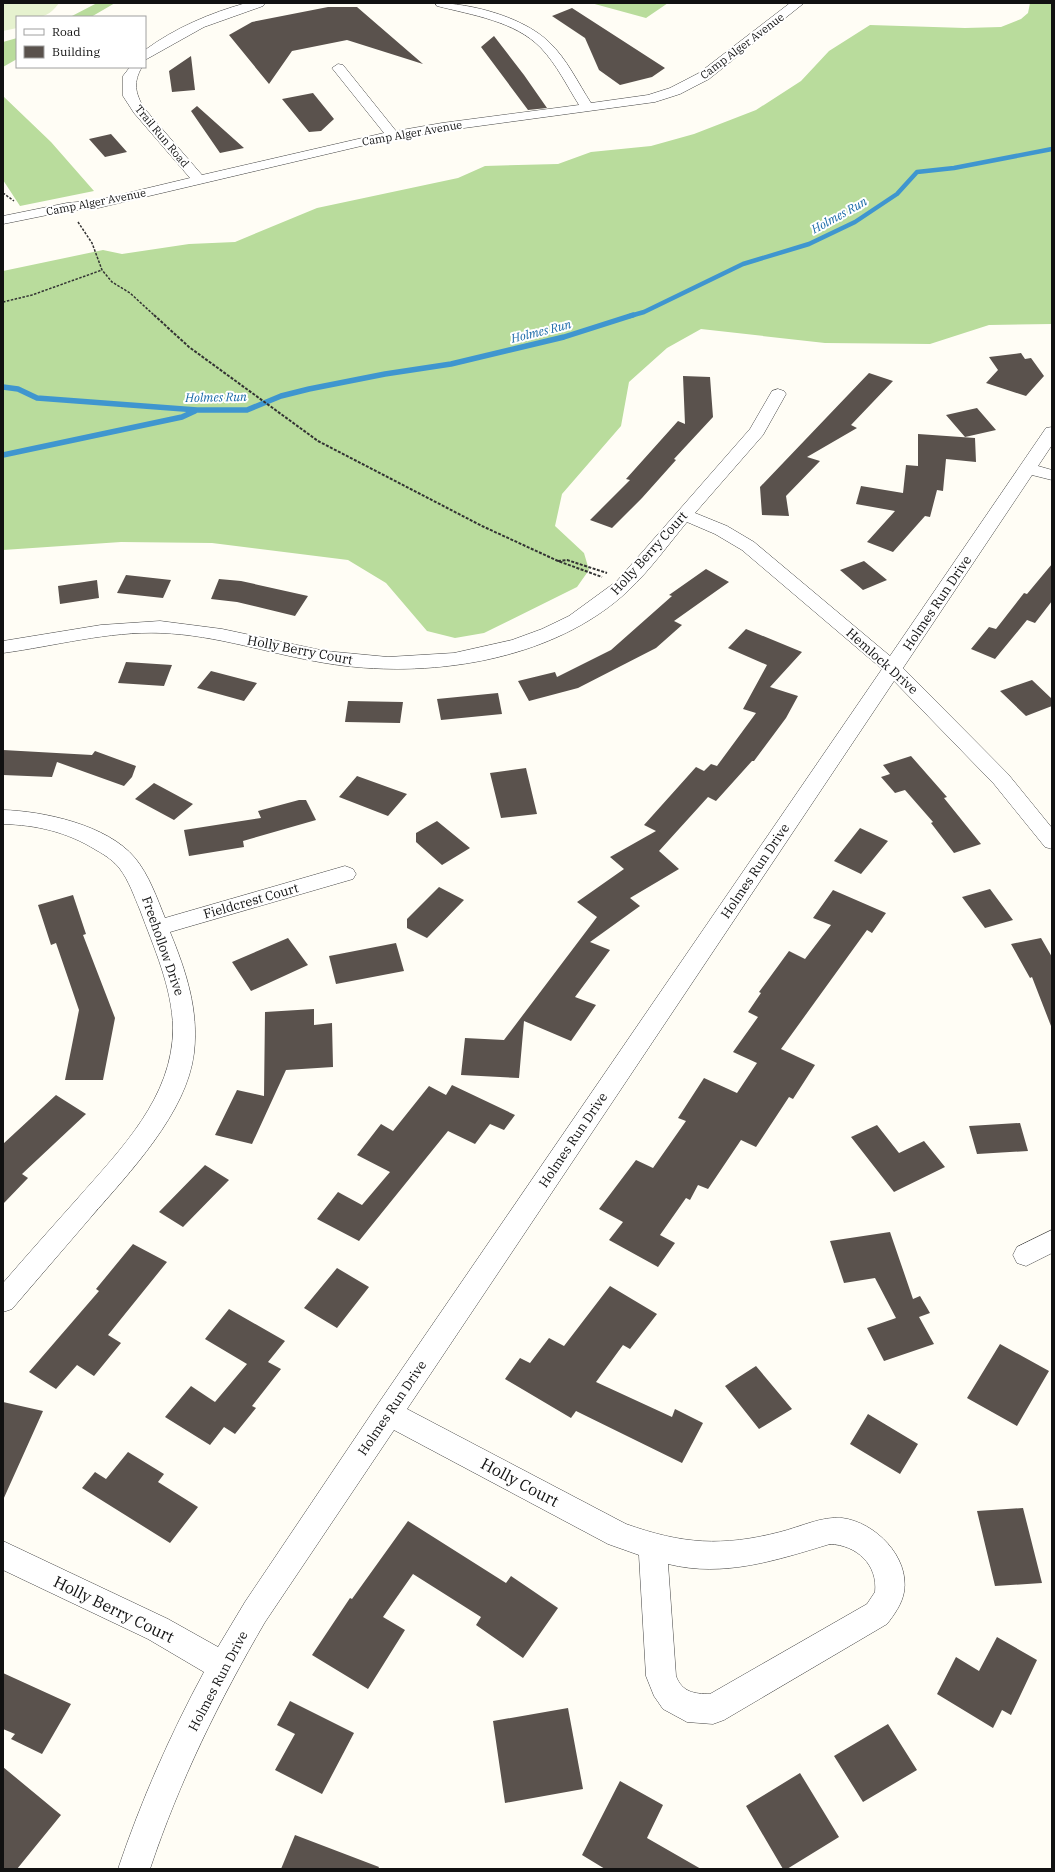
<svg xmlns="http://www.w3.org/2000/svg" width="1055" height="1872" font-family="'IBM Plex Serif',serif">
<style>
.forest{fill:#b9dc9c}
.pitch{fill:#e6f2cf}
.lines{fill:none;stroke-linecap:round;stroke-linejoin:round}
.stream-far1{stroke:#3f96cf;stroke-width:4.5}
.stream{stroke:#3f96cf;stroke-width:5.5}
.building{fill:#5a524d}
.minor-casing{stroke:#444;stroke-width:1}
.path-far1{stroke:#333;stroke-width:1.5;stroke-dasharray:2.5 1.5;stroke-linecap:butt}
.path{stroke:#333;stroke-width:2;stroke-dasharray:3 1.5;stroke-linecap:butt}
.minor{fill:#fff;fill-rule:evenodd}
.labels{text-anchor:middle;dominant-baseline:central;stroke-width:4;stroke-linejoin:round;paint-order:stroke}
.far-street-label{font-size:11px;fill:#111;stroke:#fff}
.far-water-label{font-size:12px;font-style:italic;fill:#1768a6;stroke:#fff}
.street-label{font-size:13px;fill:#111;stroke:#fff}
.near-street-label{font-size:16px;fill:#111;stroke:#fff}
</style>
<rect width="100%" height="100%" fill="#fffdf5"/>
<!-- forest -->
<path class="forest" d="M97,3H115L91,17H70Z
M591,3H668L646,18Z
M1030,3H1052V324L989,325L930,344L825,343L701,329L667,348L629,382L621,426L562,494L555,526L584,553L589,570L577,587L484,633L455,638L427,631L386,583L348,560L212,543L121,542L3,550V271L103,250L122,254L189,244L235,242L317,208L458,178L485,166L558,164L591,152L651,146L694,134L756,110L801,81L829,51L870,25L965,28L1001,27L1021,19L1028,13Z
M17,38V59L3,67V42Z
M3,96L51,142L94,191L20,206L3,180Z"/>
<!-- pitch -->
<path class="pitch" d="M3,3H59C46,21 37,17 17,17V28L3,31Z"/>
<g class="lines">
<!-- stream-far1 -->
<path class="stream-far1" d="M630,316L644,312L743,264L809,244L855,222L897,194L917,172L954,168L1052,149"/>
<!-- stream -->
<path class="stream" d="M3,387L18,389L37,398L197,410H247L281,396L309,389L385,374L451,364L564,337L633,315
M3,455L182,417L195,411"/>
</g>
<!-- building -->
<path class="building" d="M328,7H357L423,64L347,40L292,51L269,84L229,35L252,22Z
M572,8L665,68L652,77L620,85L599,70L585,38L552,16Z
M494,36L524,75L547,108L528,110L481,47Z
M191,56L195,90L172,92L169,71Z
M313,93L334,119L321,131L309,132L282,99Z
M197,106L244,148L220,153L191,111Z
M111,134L127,152L105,157L89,139Z
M1021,353L1025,359L1031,358L1044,376L1026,396L986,383L998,370L989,357Z
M869,373L893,381L851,425L857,428L807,457L820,461L786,496L789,516L762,515L760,487Z
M683,376L710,377L713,417L674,459L676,460L642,498L612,528L590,520L630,480L626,479L678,421L685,424Z
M977,408L996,430L965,437L946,415Z
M918,434L975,438L976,462L946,459L943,491L937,490L930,517L925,516L893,552L867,542L895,511L856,504L861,486L903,493L906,465L918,466Z
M864,561L887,580L863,590L840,570Z
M1052,564V601L1035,623L1027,620L995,659L971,649L989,627L996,629L1024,593L1027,594Z
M706,569L729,582L674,621L682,625L656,648L578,688L529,701L518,681L555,672L557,677L611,650L672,596L669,595Z
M126,575L171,580L163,598L117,593Z
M219,579L241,581L308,596L295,616L237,602L211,599Z
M97,580L99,598L60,604L58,586Z
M746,629L802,652L770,687L798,696L786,718L754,761H752L716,801L708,797L659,851L679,869L630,898L640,906L590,942L610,950L575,997L596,1005L571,1041L524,1021L519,1078L461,1075L465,1038L504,1040L597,917L577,902L624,869L610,857L656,831L644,825L696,767L704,771L711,764L717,766L756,713L743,709L767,665L728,648Z
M126,662L172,665L164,686L118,683Z
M211,671L257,683L244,701L197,688Z
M1032,680L1052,699V706L1026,716L1000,691Z
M498,693L502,714L441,720L437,699Z
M348,701L403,702L400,723L345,722Z
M3,750L92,755L95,751L136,766L132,777L124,786L57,762L52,777L3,775Z
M911,756L947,797L944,798L981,844L954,853L931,823L933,822L905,790L895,793L881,777L890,774L883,765Z
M526,768L537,814L501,818L490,773Z
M357,776L407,794L388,816L339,797Z
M154,783L193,804L174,820L135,799Z
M299,800H306L316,820L243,841L244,847L189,856L184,830L261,818L258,811Z
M437,821L470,848L442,865L416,842V833Z
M860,828L888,841L861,874L834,861Z
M439,887L464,900L427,938L407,928V919Z
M990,889L1013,920L985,928L962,897Z
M833,890L886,913L872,933L867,930L781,1049L815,1065L793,1099L789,1097L756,1147L741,1140L708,1189L698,1185L690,1200L686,1198L660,1235L675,1243L658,1267L609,1240L623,1222L599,1209L636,1160L653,1168L686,1121L678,1118L704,1078L737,1093L757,1063L733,1052L758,1017L748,1012L761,993L759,992L789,951L805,959L831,925L813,918Z
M73,895L86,934L83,935L115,1018L103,1080H65L79,1010L56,943L51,945L38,905Z
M288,938L308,965L251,991L232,962Z
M1041,938L1052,957L1051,1026L1032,977L1030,978L1011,944Z
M396,943L404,971L336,984L329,956Z
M314,1009V1025L332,1023L333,1067L286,1070L252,1144L215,1135L237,1090L264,1096L265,1012Z
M452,1085L515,1115L504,1130L490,1124L475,1144L448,1131L359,1241L317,1219L338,1192L362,1205L390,1172L357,1155L381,1124L393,1131L429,1086L446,1095Z
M56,1095L86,1114L22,1174L28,1178L3,1204V1144Z
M1020,1123L1028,1151L977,1154L969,1126Z
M877,1125L899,1153L924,1141L945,1167L894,1192L851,1137Z
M205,1165L229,1180L183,1227L159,1212Z
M890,1232L913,1299L920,1296L930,1313L919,1317L934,1344L884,1361L867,1328L896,1318L875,1278L844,1283L830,1241Z
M133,1244L167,1262L108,1335L121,1343L94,1376L77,1365L56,1389L29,1372L99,1291L96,1289Z
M337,1268L369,1287L337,1328L304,1308Z
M610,1286L657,1314L630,1349L623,1345L596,1382L672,1417L675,1409L703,1423L682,1463L576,1411L571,1418L505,1379L520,1358L530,1363L549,1338L564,1346Z
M229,1309L285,1341L268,1362L281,1369L252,1406L256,1408L235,1434L224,1427L210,1445L165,1417L191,1386L215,1402L247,1364L205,1339Z
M1000,1344L1049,1371L1017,1426L967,1398Z
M756,1366L792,1409L759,1429L725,1386Z
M3,1402L43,1411L3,1500Z
M868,1414L918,1444L900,1474L850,1444Z
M128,1452L164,1474L158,1482L198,1507L170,1543L82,1488L95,1472L106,1479Z
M1023,1508L1042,1583L995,1586L977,1511Z
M408,1521L506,1583L511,1576L558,1608L523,1658L476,1625L481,1617L413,1574L383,1617L405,1630L368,1689L312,1655L350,1598L352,1599Z
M997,1637L1037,1660L1011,1715L1002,1710L993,1728L937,1694L956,1657L979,1671Z
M3,1673L71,1704L42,1754L11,1739L15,1734L3,1729Z
M290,1701L354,1733L322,1794L275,1770L295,1734L277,1725Z
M568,1708L583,1789L505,1803L493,1721Z
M888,1724L917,1770L863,1802L834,1756Z
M3,1767L61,1815L17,1869H3Z
M800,1773L839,1837L787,1869H783L746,1806Z
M620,1781L663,1805L647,1838L701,1869H605L582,1855Z
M295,1835L379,1867L378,1869H281Z"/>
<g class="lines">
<!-- minor casing -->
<g class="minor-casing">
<path id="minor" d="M246,3H265L263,6L204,27L145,60V50C175,28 210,13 246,3Z
M435,3C471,3 523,17 549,42C567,59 578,83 591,103L648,95L670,88L699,73L790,3H804L709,79L680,94L655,102L442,131L374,143L98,208L67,211L3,224V216L67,203L98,200L190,178L134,113L123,96V76L130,67H142C133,82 135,93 144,108L202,175L384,133L332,68L338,64L343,65L396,131L442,123L579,105C567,86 557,65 541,48C515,21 472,15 437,6Z
M778,389L784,391L786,394L763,435L695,513L727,526L754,542L890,656L1046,428L1052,427V445L1038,466L1052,470V480L1032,475L903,668L1008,774L1052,828V849L1045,847L994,784L894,681L407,1409L626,1524C682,1544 722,1547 780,1532C800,1527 822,1516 842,1518C875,1522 910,1557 904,1592C902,1604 894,1615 887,1624L724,1720L713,1724L687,1722L663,1709L654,1696L646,1676L639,1555L608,1544L394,1430L265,1622C219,1701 179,1782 150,1869H118C141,1801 170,1735 204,1672L148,1639L3,1570V1541L168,1619L218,1647L245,1602L378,1404L882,669L742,550L715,534L687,522C668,545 650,570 629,590C553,662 425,680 325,663C270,654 217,635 161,633C108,631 55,646 3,653V641L101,625L160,621L222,629L325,651L388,657L454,653L512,640L542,629L569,616L617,581L750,429L772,391ZM830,1544C857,1545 878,1565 875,1592L867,1604L710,1694C694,1694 682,1692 676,1676L668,1564C724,1578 777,1560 830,1544Z
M3,810C43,811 108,825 135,858C149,875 157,898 165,918L345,866L353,869L356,874L353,879L170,932C186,971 199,1010 194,1053C187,1113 129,1173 91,1217C65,1248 38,1278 12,1309L3,1312V1283C28,1254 53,1226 78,1198C121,1149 173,1097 173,1028C172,987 154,948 140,910C134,896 129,881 120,869C114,861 105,855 96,850C67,832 37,825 3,824Z
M1052,1230V1253L1026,1266L1017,1263L1013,1255L1017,1247Z"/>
</g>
<!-- path-far1 -->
<path class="path-far1" d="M3,193L14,201
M78,222L92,243L102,270L112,282L130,293L155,316
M3,302L32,295L102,270"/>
<!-- path -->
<path class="path" d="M154,315L189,347L318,441L482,526L558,561L602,577
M558,561L567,560L607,573"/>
<!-- minor -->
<use href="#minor" class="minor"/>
</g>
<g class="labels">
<!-- far-street labels -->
<g class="far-street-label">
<text transform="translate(742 46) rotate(-37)">Camp Alger Avenue</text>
<text transform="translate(412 133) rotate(-10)">Camp Alger Avenue</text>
<text transform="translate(162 136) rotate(50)">Trail Run Road</text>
<text transform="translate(96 202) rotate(-11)">Camp Alger Avenue</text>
</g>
<!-- far-water labels -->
<g class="far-water-label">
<text transform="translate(839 215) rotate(-29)">Holmes Run</text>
<text transform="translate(541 331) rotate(-14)">Holmes Run</text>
<text transform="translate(216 397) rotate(-1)">Holmes Run</text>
</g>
<!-- street labels -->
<g class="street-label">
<text transform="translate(649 553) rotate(-48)">Holly Berry Court</text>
<text transform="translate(937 603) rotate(-56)">Holmes Run Drive</text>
<text transform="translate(300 650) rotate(11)">Holly Berry Court</text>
<text transform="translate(882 661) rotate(42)">Hemlock Drive</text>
<text transform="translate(755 871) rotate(-56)">Holmes Run Drive</text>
<text transform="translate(251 901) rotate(-16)">Fieldcrest Court</text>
<text transform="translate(163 946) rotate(71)">Freehollow Drive</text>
<text transform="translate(573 1140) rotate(-56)">Holmes Run Drive</text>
<text transform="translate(392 1408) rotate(-56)">Holmes Run Drive</text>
<text transform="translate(218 1681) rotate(-62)">Holmes Run Drive</text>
</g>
<!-- near-street labels -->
<g class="near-street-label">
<text transform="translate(520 1482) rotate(28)">Holly Court</text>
<text transform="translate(114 1609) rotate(26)">Holly Berry Court</text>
</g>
</g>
<!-- border -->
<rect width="1055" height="1872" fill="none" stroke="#111111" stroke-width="8"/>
<!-- legend -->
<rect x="16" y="16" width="130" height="52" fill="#ffffff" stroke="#a0a0a0"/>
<rect x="24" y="29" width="20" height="6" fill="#ffffff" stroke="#a0a0a0"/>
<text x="52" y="36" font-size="12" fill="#111111">Road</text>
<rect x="24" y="46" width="20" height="12" fill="#5a524d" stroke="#a0a0a0"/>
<text x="52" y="56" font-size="12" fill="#111111">Building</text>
</svg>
